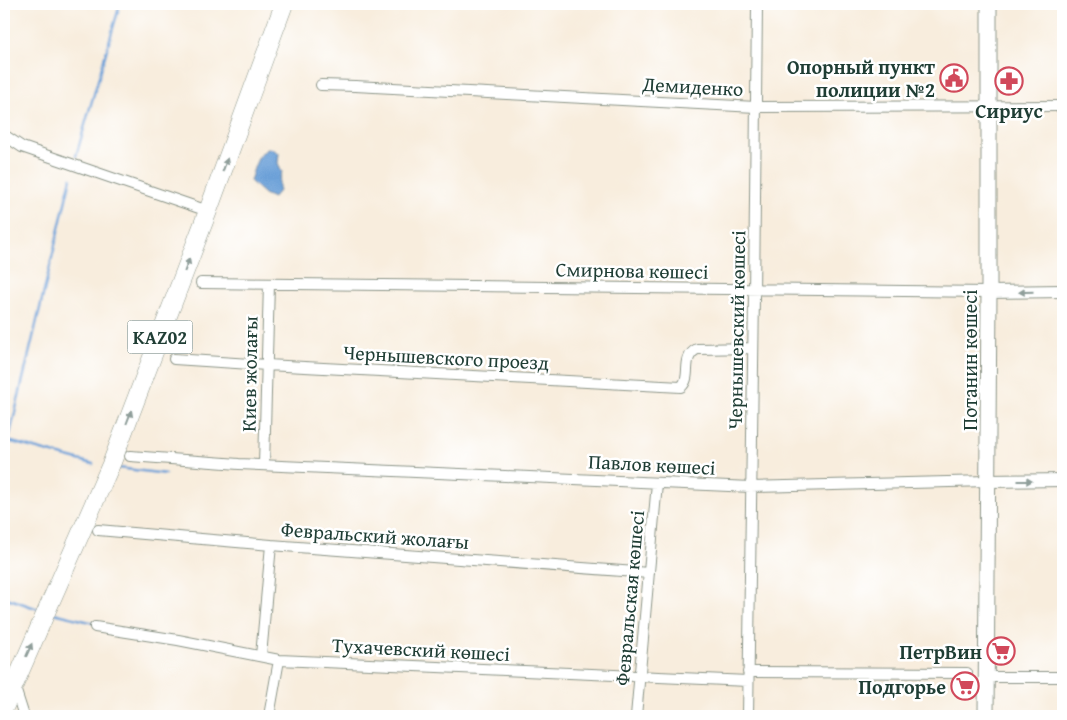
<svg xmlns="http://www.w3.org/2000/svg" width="1067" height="720" font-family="'Gentium Book Plus',serif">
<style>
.water{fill:#6ca0d8;stroke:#466e86}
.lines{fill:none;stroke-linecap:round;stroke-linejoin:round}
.stream{stroke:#6ca0d8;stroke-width:2.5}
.minor-casing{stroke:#8c9588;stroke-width:12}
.tertiary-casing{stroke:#8c9588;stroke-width:14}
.secondary-casing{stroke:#8c9588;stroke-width:17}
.trunk-casing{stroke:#8c9588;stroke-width:19}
.minor{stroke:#fff;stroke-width:10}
.tertiary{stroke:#fff;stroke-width:12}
.secondary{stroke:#fff;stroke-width:15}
.trunk{stroke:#fff;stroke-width:18}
.oneway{fill:#8f9e9a}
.labels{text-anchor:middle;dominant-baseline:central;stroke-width:5;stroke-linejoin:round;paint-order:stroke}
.shield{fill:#fff;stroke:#627771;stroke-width:1}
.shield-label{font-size:19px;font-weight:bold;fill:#1f3d34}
.poi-label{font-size:20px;font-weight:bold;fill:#1f3d34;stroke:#fff;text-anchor:end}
.street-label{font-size:20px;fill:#1f3d34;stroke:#fff}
</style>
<rect width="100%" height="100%" fill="#fff"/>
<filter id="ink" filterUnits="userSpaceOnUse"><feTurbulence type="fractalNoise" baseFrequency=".02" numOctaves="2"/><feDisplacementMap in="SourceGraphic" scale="10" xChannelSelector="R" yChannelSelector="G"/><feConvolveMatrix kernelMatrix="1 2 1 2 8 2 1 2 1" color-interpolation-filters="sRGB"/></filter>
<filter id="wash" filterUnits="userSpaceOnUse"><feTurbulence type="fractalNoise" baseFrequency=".0096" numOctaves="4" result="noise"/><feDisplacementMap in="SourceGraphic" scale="20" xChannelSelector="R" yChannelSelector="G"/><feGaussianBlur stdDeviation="1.12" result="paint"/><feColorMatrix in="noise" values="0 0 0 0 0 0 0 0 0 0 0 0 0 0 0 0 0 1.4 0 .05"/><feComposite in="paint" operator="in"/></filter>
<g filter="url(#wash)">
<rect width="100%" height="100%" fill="#f8eddd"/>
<!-- water -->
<path class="water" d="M271,148L279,153L278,163L282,172L279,181V191L273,198L264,194L250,181C254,169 257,151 271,148Z"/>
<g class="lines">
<!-- stream -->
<path class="stream" d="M76,156L120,4
M8,441L93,464
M4,459L71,178
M118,468L166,474
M4,597L41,610
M54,613L94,623"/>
</g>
</g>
<g filter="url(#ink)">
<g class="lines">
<!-- minor casing -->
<g class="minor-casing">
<path id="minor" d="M321,85L355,86L756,107L1063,106
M4,135L22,147L208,211
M201,283L989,292
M174,359L267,365L681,387C693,377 680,358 697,349L753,348
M130,456L239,464L751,487L988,481
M264,465L269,284
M98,530L271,545L649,573
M95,627L178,640L279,660L748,681
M261,656L271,545
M748,672L967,673
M987,677H1063
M14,685L24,716
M269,716L279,660
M636,716L657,483
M748,716L754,296L757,4"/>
</g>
<!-- tertiary casing -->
<g class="tertiary-casing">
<path id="tertiary" d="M989,292L1063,291
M988,481L1063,480"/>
</g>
<!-- secondary casing -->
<g class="secondary-casing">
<path id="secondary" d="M986,716L989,292V4"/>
</g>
<!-- trunk casing -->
<g class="trunk-casing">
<path id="trunk" d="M4,708L112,462L208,211L284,4"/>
</g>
<!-- minor -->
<use href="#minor" class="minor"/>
<!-- tertiary -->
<use href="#tertiary" class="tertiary"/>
<!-- secondary -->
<use href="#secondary" class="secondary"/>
<!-- trunk -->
<use href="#trunk" class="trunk"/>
</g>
<!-- one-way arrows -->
<defs><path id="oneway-solid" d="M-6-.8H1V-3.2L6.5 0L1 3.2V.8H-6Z" transform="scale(1.25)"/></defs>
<g class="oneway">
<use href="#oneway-solid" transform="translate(225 165) rotate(-70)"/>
<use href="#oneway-solid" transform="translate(187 265) rotate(-69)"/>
<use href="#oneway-solid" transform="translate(1026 292) rotate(179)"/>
<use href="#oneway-solid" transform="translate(129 417) rotate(-69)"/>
<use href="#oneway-solid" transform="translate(1025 481)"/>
<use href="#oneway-solid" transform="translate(29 650) rotate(-66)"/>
</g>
</g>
<!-- icons -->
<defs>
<g id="civic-ring" transform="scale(1.4375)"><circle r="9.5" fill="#fff" stroke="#d1495b" stroke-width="1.5"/><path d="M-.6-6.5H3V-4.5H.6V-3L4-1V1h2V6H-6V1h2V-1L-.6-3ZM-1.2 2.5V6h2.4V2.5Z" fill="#d1495b"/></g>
<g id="pharmacy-ring" transform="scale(1.4375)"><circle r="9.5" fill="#fff" stroke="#d1495b" stroke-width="1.5"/><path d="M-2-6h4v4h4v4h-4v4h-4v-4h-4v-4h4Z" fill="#d1495b"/></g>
<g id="supermarket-ring" transform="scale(1.4375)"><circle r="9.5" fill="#fff" stroke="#d1495b" stroke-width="1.5"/><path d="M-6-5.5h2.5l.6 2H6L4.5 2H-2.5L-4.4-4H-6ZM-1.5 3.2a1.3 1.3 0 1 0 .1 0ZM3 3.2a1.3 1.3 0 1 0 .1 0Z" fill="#d1495b"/></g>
</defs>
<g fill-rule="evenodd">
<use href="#civic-ring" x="954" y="78"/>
<use href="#pharmacy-ring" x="1009" y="81"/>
<use href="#supermarket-ring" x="1001" y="651"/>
<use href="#supermarket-ring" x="965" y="686"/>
</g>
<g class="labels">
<!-- shield labels -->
<rect class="shield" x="127.5" y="320.5" width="65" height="33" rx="4"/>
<g class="shield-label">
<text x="160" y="337">KAZ02</text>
</g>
<!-- poi labels -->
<g class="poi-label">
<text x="935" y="66">Опорный пункт<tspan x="935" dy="23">полиции №2</tspan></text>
<text x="1009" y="110" text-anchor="middle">Сириус</text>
<text x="982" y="651">ПетрВин</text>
<text x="946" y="686">Подгорье</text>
</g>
<!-- street labels -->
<g class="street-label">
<text transform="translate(693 86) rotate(3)">Демиденко</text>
<text transform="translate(632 270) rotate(1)">Смирнова көшесі</text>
<text transform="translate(736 330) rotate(-89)">Чернышевский көшесі</text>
<text transform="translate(446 357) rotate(3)">Чернышевского проезд</text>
<text transform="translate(969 360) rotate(-90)">Потанин көшесі</text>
<text transform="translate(249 374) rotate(-89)">Киев жолағы</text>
<text transform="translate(652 464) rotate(3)">Павлов көшесі</text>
<text transform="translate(375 535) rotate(4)">Февральский жолағы</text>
<text transform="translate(629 598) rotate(-85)">Февральская көшесі</text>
<text transform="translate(421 649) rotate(3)">Тухачевский көшесі</text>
</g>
</g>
<!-- margin -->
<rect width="1067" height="720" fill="none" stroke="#fff" stroke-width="20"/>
</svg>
